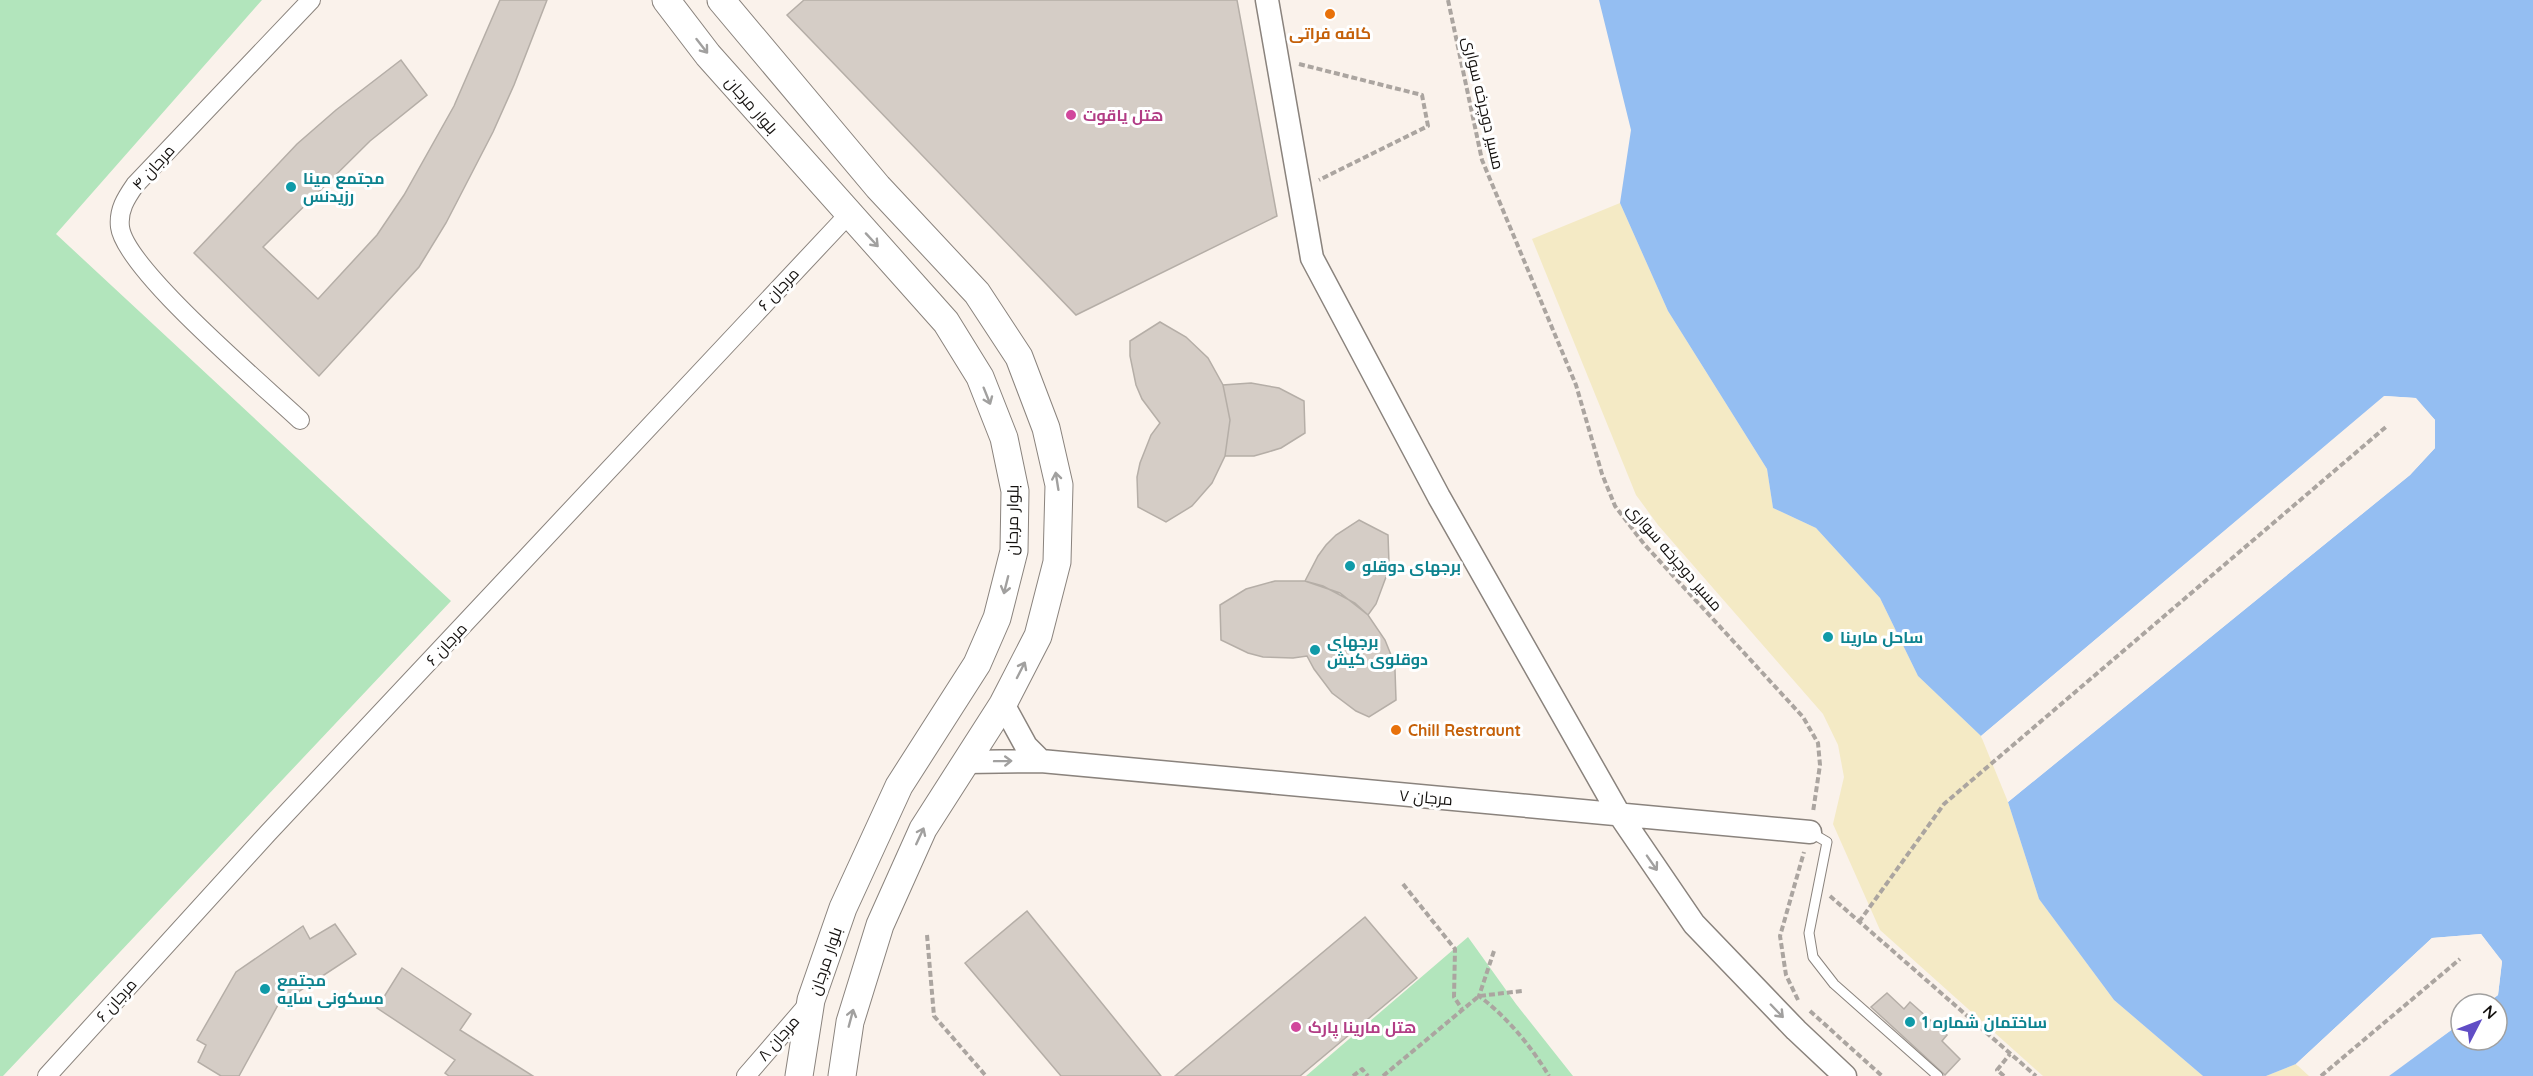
<svg xmlns="http://www.w3.org/2000/svg" width="2533" height="1076" font-family="Quicksand,Cairo,sans-serif">
<style>
.green{fill:#b2e5bc}
.sand{fill:#f4eac5}
.water{fill:#94bef2}
.pier{fill:#faf2eb}
.building{fill:#d5cdc6;stroke:#b5aea7;stroke-width:1.5}
.lines{fill:none;stroke-linecap:round;stroke-linejoin:round}
.service-casing{stroke:#8a837d;stroke-width:11}
.minor-casing{stroke:#8a837d;stroke-width:20}
.tertiary-casing{stroke:#8a837d;stroke-width:25}
.secondary-casing{stroke:#8a837d;stroke-width:29}
.path{stroke:#aba5a0;stroke-width:4;stroke-dasharray:6 3;stroke-linecap:butt}
.service{stroke:#fff;stroke-width:9}
.minor{stroke:#fff;stroke-width:18}
.tertiary{stroke:#fff;stroke-width:22}
.secondary{stroke:#fff;stroke-width:27}
.oneway{stroke:#a1a09f}
.food-dot{fill:#e8710a;stroke:#fff;stroke-width:2}
.hotel-dot{fill:#d1479c;stroke:#fff;stroke-width:2}
.culture-dot{fill:#0f9aa8;stroke:#fff;stroke-width:2}
.labels{text-anchor:middle;dominant-baseline:central;stroke-width:6;stroke-linejoin:round;paint-order:stroke}
.food-label{font-size:16px;font-weight:bold;fill:#c56008;stroke:#fff}
.street-label{font-size:16px;fill:#14110f;stroke:#fff}
.hotel-label{font-size:16px;font-weight:bold;fill:#b23c85;stroke:#fff;text-anchor:start}
.culture-label{font-size:16px;font-weight:bold;fill:#0d838f;stroke:#fff;text-anchor:start}
</style>
<rect width="100%" height="100%" fill="#faf2eb"/>
<!-- green -->
<path class="green" d="M0,0H262L56,234L451,601L3,1076H0Z
M1468,937L1516,1004L1573,1076H1306Z"/>
<!-- sand -->
<path class="sand" d="M1620,203L1668,311L1767,469L1773,508L1816,528L1880,598L1918,676L1981,736L2008,802L2039,899L2114,1000L2203,1076H2043L1880,930L1833,824L1844,777L1838,745L1823,714L1658,525L1636,495L1532,239Z
M2296,1064L2309,1076H2266Z"/>
<!-- water -->
<path class="water" d="M1599,0H2533V1076H2389L2461,1023V1040H2497V1004H2486L2498,995L2502,962L2481,934L2432,938L2296,1064L2266,1076H2203L2114,1000L2039,899L2008,802L2410,475L2435,448V420L2416,398L2384,396L1981,736L1918,676L1880,598L1816,528L1773,508L1767,469L1668,311L1620,203L1631,130Z"/>
<!-- pier -->
<path class="pier" d="M2385,396L2415,398L2435,420V448L2410,475L2008,802L2007,799L2408,473L2432,447V422L2414,400L2386,399L1982,739L1981,736Z
M2481,934L2502,961L2498,995L2486,1004H2483L2495,994L2499,962L2480,937L2433,940L2298,1066L2296,1064L2432,938Z
M2461,1020V1023L2386,1076L2387,1074Z"/>
<!-- building -->
<path class="building" d="M500,0H547L514,85L493,132L446,223L419,267L319,376L194,253L297,144L336,110L401,60L427,95L370,141L263,247L318,299L377,235L404,195L454,106Z
M804,0H1237L1277,216L1076,315L787,15Z
M1160,322L1186,337L1208,358L1223,385L1230,420L1225,456L1212,483L1192,506L1166,522L1138,507L1137,477L1140,463L1151,435L1160,423L1142,399L1136,385L1130,356V341Z
M1251,383L1279,388L1304,401L1305,433L1281,448L1268,452L1254,456H1225L1230,420L1223,385Z
M1359,520L1388,535L1389,563L1386,577L1376,604L1368,615L1340,593L1305,581L1318,556L1326,545L1336,535Z
M1275,581H1305L1323,586L1355,603L1368,615L1385,640L1391,655L1395,670L1396,700L1369,717L1356,711L1332,693L1314,669L1307,656L1293,658L1263,657L1248,653L1221,640L1220,605L1246,589Z
M1027,911L1161,1076H1061L965,963Z
M1365,917L1417,978L1300,1076H1175Z
M335,924L356,954L278,1005L239,1076H221L198,1062L206,1045L197,1040L236,972L303,926L310,939Z
M402,968L471,1014L460,1030L533,1076H449L445,1073L455,1060L377,1008Z
M1887,993L1904,1009L1910,1002L1947,1035L1942,1041L1960,1059L1945,1075L1871,1007Z"/>
<g class="lines">
<!-- service casing -->
<g class="service-casing">
<path id="service" d="M1810,832L1827,842L1809,933L1813,957L1834,984L1938,1076"/>
</g>
<!-- minor casing -->
<g class="minor-casing">
<path id="minor" d="M300,420C264,386 125,269 120,227C118,210 126,198 135,185L311,0
M47,1076L268,833L848,215
M746,1076L810,1002"/>
</g>
<!-- tertiary casing -->
<g class="tertiary-casing">
<path id="tertiary" d="M1267,0L1312,258L1439,497L1619,814L1694,924L1796,1030L1845,1076
M1003,704L1026,746L1041,761
M965,762L1041,761L1810,832"/>
</g>
<!-- secondary casing -->
<g class="secondary-casing">
<path id="secondary" d="M666,0L708,55L946,322L980,377L1004,438L1015,491L1014,551L997,618L977,664L899,786L843,908L811,1000L799,1076
M721,0L878,187L977,293L1019,357L1046,428L1059,485L1057,562L1038,636L1003,704L923,829L880,925L850,1022L842,1076"/>
</g>
<!-- path -->
<path class="path" d="M1448,0L1482,160L1576,385L1602,474L1615,506L1644,544L1803,717L1818,743L1820,765L1813,812
M1299,64L1422,95L1428,126L1319,180
M1403,884L1455,949L1454,997L1462,1009
M1830,896L2036,1076
M1859,922L1944,804L2387,426
M927,935L934,1016L986,1076
M1494,951L1479,996C1507,1017 1531,1046 1549,1076
M1798,1000L1786,975L1780,936L1804,852
M1810,1011L1882,1076
M1353,1076L1362,1069L1368,1076
M1383,1076L1479,996L1522,991
M2004,1076L1997,1070L2010,1054
M2321,1076L2460,959"/>
<!-- service -->
<use href="#service" class="service"/>
<!-- minor -->
<use href="#minor" class="minor"/>
<!-- tertiary -->
<use href="#tertiary" class="tertiary"/>
<!-- secondary -->
<use href="#secondary" class="secondary"/>
</g>
<!-- one-way arrows -->
<defs><path id="oneway-shaft" d="M-6 0H5M1.5-3L5.5 0L1.5 3" fill="none" stroke-width="1.6" stroke-linecap="round" stroke-linejoin="round" transform="scale(1.5)"/></defs>
<g class="oneway">
<use href="#oneway-shaft" transform="translate(702 46) rotate(52)"/>
<use href="#oneway-shaft" transform="translate(872 240) rotate(47)"/>
<use href="#oneway-shaft" transform="translate(987 396) rotate(68)"/>
<use href="#oneway-shaft" transform="translate(1057 481) rotate(-99)"/>
<use href="#oneway-shaft" transform="translate(1006 585) rotate(104)"/>
<use href="#oneway-shaft" transform="translate(1021 670) rotate(-63)"/>
<use href="#oneway-shaft" transform="translate(1003 761) rotate(-1)"/>
<use href="#oneway-shaft" transform="translate(920 836) rotate(-65)"/>
<use href="#oneway-shaft" transform="translate(1652 863) rotate(55)"/>
<use href="#oneway-shaft" transform="translate(1777 1011) rotate(46)"/>
<use href="#oneway-shaft" transform="translate(851 1018) rotate(-75)"/>
</g>
<!-- markers -->
<g class="food-dot">
<circle cx="1330" cy="14" r="6"/>
<circle cx="1396" cy="730" r="6"/>
</g>
<g class="hotel-dot">
<circle cx="1071" cy="115" r="6"/>
<circle cx="1296" cy="1027" r="6"/>
</g>
<g class="culture-dot">
<circle cx="291" cy="187" r="6"/>
<circle cx="1350" cy="566" r="6"/>
<circle cx="1828" cy="637" r="6"/>
<circle cx="1315" cy="650" r="6"/>
<circle cx="265" cy="989" r="6"/>
<circle cx="1910" cy="1022" r="6"/>
</g>
<g class="labels">
<!-- food labels -->
<g class="food-label">
<text x="1330" y="33">کافه فراتی</text>
<text x="1408" y="730" text-anchor="start">Chill Restraunt</text>
</g>
<!-- street labels -->
<g class="street-label">
<text transform="translate(1484 103) rotate(77)">مسیر دوچرخه سواری</text>
<text transform="translate(752 105) rotate(49)">بلوار مرجان</text>
<text transform="translate(153 167) rotate(-48)">مرجان ۴</text>
<text transform="translate(778 289) rotate(-47)">مرجان ۶</text>
<text transform="translate(1012 520) rotate(-89)">بلوار مرجان</text>
<text transform="translate(1675 557) rotate(49)">مسیر دوچرخه سواری</text>
<text transform="translate(446 644) rotate(-47)">مرجان ۶</text>
<text transform="translate(1426 797) rotate(5)">مرجان ۷</text>
<text transform="translate(825 961) rotate(-71)">بلوار مرجان</text>
<text transform="translate(116 1000) rotate(-48)">مرجان ۶</text>
<text transform="translate(778 1038) rotate(-49)">مرجان ۸</text>
</g>
<!-- hotel labels -->
<g class="hotel-label">
<text x="1083" y="115">هتل یاقوت</text>
<text x="1308" y="1027">هتل مارینا پارک</text>
</g>
<!-- culture labels -->
<g class="culture-label">
<text x="303" y="178">مجتمع مینا<tspan x="303" dy="18">رزیدنس</tspan></text>
<text x="1362" y="566">برجهای دوقلو</text>
<text x="1840" y="637">ساحل مارینا</text>
<text x="1327" y="641">برجهای<tspan x="1327" dy="18">دوقلوی کیش</tspan></text>
<text x="277" y="980">مجتمع<tspan x="277" dy="18">مسکونی سایه</tspan></text>
<text x="1922" y="1022">ساختمان شماره 1</text>
</g>
</g>
<!-- north arrow -->
<g transform="translate(2479 1022) rotate(48)"><circle r="28" fill="#ffffff" stroke="#a1a09f" stroke-width="1.5"/>
<path d="M0-4.5L10 22L0 15L-10 22Z" fill="#604dc5"/>
<text y="-9" font-size="16" font-weight="bold" text-anchor="middle" fill="#14110f">N</text>
</g>
</svg>
